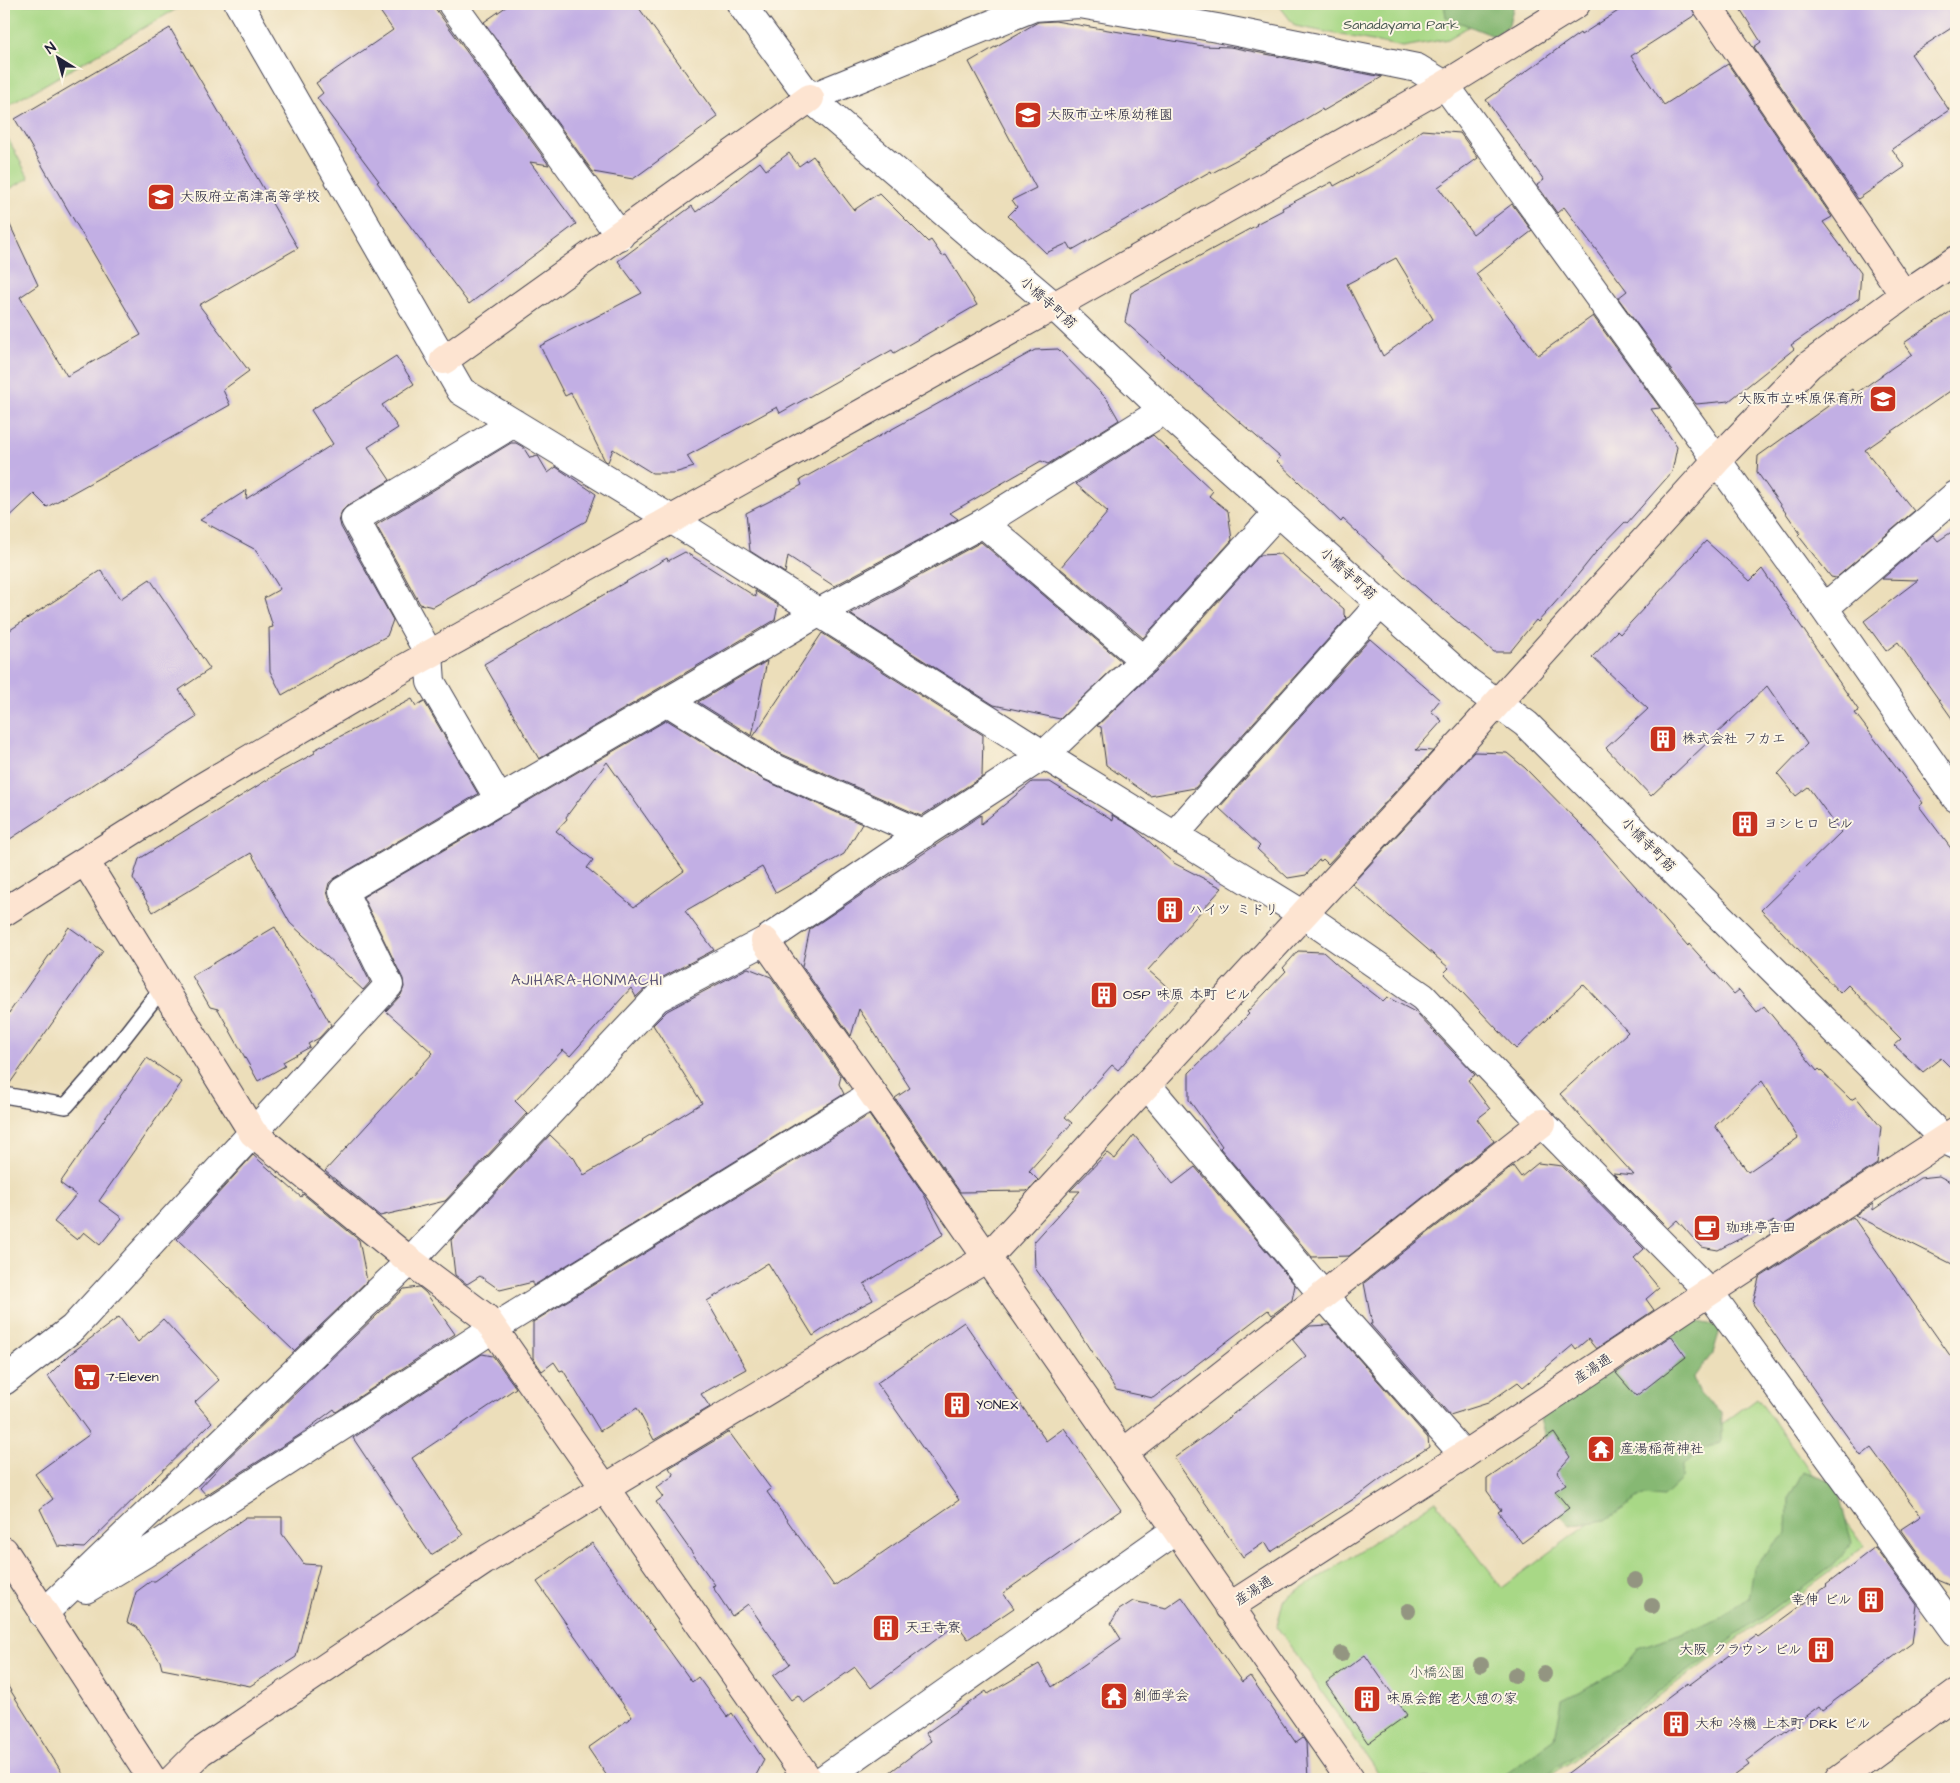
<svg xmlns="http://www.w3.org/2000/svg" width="1960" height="1783" font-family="'Architects Daughter','Klee One',sans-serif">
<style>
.green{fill:#a8d886;stroke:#657d60}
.forest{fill:#86b873;stroke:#546d57}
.building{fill:#c2afe4;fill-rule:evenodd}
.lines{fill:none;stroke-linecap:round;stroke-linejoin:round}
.lane-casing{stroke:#403e4e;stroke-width:18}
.street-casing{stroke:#403e4e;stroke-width:30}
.secondary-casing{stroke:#403e4e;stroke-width:30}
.lane{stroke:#fff;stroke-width:15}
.street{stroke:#fff;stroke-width:28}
.secondary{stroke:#fde4d1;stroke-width:28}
.tree{fill:#939581}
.labels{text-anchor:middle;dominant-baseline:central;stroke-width:4;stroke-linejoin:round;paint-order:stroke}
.park-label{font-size:14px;fill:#4a5952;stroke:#fcf5e5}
.poi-label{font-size:14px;fill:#22223b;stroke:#fcf5e5;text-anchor:start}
.street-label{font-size:14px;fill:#22223b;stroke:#fcf5e5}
.neighbourhood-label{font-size:15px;letter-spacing:1px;fill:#5a5376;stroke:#fcf5e5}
</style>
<rect width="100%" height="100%" fill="#fcf5e5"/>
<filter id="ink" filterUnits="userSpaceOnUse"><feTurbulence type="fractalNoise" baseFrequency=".02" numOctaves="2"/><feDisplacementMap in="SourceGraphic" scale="10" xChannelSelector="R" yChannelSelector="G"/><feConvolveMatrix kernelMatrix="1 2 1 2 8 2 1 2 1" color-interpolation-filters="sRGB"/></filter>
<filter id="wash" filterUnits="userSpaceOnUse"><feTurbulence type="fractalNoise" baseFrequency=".0096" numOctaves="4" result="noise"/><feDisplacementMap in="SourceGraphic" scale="20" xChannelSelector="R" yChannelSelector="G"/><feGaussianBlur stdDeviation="1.12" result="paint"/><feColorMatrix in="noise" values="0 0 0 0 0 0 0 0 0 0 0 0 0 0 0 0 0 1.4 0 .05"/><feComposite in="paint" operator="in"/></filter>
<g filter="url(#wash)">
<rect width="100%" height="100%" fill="#ecdeba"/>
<!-- green -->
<path class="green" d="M4,4H185L4,108Z
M1278,4H1506L1448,39L1403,47L1295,26Z
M4,131L29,178L4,192Z
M1757,1398L1865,1546L1546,1779H1382L1277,1627L1283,1601L1436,1501L1502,1588Z"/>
<!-- forest -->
<path class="forest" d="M1444,4H1514L1509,25L1494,36L1446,17Z
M1690,1320L1721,1327L1713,1353L1693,1378L1701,1395L1721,1412V1443L1703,1449L1683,1465L1682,1479L1663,1497L1643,1495L1606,1520L1570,1526L1553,1508L1548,1450L1540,1419L1577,1379L1646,1363L1663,1339Z
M1803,1472L1836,1483L1852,1543L1833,1565L1541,1779H1499L1555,1739L1562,1700L1621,1671L1640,1647L1679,1634L1724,1616L1748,1597L1753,1568L1787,1532L1788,1499Z"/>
<g id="blocks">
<!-- building -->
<path class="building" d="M375,4H432L549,165L530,162L576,224L469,304L377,182L379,181L317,98L323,93L316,83L393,30Z
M510,4H636L718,117L633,179L593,172L484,22Z
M1629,4H1691L1695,15L1631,56L1664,105L1728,64L1832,217L1823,222L1861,273L1859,298L1791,345L1794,349L1729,401L1696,404L1618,298L1627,291L1564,207L1557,213L1537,185L1544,180L1486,100L1580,33L1581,35Z
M1737,4H1956V25L1911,54L1949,110L1892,149L1905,167L1858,199L1754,47L1761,42Z
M1055,21L1203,46L1230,47L1382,77L1323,111L1322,109L1258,148L1212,173L1211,171L1072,250L1068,243L1046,253L1008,216L1017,207L1012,200L1036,188L969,62L1038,22Z
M170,28L298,248L199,305L249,371L223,390L230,405L47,507L34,494L4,522V212L38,285L20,297L67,376L141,335L15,119Z
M1422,130L1460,133L1478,158L1438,187L1473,234L1512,204L1532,231L1476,274L1538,355L1593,316L1660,408L1651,409L1677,447L1672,472L1627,523L1625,522L1597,551L1561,596L1538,622L1536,620L1510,652H1494L1419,590L1343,519L1341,522L1277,461L1280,457L1125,322L1131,293L1257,225L1256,224L1283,210L1282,208L1332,182L1334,186L1376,163ZM1396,258L1433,319L1383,356L1347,284Z
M789,153L799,166L813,156L854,210L879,193L928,242L931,240L942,256L946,255L977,305L894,353L892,350L780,413L777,407L687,456L694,467L674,473H652L613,449L608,462L605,461L571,393L565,396L540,346L642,293L618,261L692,206L696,212L760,162L766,170Z
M1956,308V387L1865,450L1914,511L1836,578L1831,577L1798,535L1800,533L1757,472L1758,456L1852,389L1855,394L1912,354L1904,343Z
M1058,349L1107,399L1119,420L1048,464L1041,461L950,513L958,519L834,586L788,556L785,573L750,551L746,513L802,485L800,480L1035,350Z
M396,356L414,384L382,405L398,428L368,447L390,480L347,506L342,511L339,518L341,527L393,620L387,636L333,665V666L282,695L270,671L269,628L273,627L264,598L280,589L256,550L200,520L247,490L246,499L333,444L311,410Z
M1153,435L1213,491L1209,496L1228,511L1232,540L1143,638L1060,568L1108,512L1076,484Z
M511,443H516L523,447L530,458L538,456L548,473L556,467L596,494L586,521L433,607L420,604L376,525Z
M1956,529V724L1898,642L1886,651L1864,621L1918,580L1882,579L1933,535L1938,541Z
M1706,541L1750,581L1762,569L1859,711L1855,713L1923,803L1919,806L1956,855V1073L1941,1058L1923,1072L1894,1045L1901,1039L1848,985L1840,993L1761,910L1841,832L1808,787L1796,796L1778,774L1807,744L1767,686L1651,796L1606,748L1648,709L1592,657L1617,631L1620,634Z
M981,542L1121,661L1060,719L994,705L850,614Z
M685,552L756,597L755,591L778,605L775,620L539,759L484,664L667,558L668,561Z
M1281,554L1344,609V615L1347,618L1195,788L1150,796L1106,765L1101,727L1097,726L1156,670L1260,555Z
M101,570L120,599L150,579L210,669L179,690L197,717L4,843V634Z
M822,633L983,735L982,777L921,816L777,752L753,737Z
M1370,639L1440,700L1431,711L1442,721L1416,750L1433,751L1328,864L1323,859L1321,861L1319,860L1306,875L1288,878L1257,849L1260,846L1219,808Z
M767,661L752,736L698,702Z
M412,699L416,706L424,701L478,794L335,878L329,883L327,891L329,898L370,982L363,990L290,923L251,853L153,912L133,878L139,859L280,772L315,753L314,750Z
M667,720L764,780L862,824L844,854L776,893L762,867L685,911L714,950L650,984L636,997L631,988L570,1056L563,1050L515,1101L527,1113L445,1201L380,1216L325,1171L433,1053L386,1011L401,995L404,987L403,979L363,897ZM607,762L684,871L634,907L587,868L593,860L556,831L567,819L566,817Z
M1474,752L1507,753L1525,768L1584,828L1688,946L1689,944L1734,994L1739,990L1757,1012L1764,1006L1817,1071L1819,1069L1851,1100L1856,1097L1881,1127L1877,1164L1771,1233L1774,1221L1718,1250L1701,1247L1677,1220L1668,1228L1613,1173L1634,1175L1560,1094L1628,1032L1583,984L1516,1049L1444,973L1449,968L1352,884ZM1762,1081L1798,1138L1748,1172L1715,1126Z
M1032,782H1050L1113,821L1112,815L1134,828L1172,862L1222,888L1148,970L1180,998L1118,1070L1112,1065L1065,1117L1072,1123L1029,1171L1038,1180L1027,1191L960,1192L895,1098L910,1088L859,1009L851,1036L802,966L810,929L981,815V824Z
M69,927L103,951L8,1086H4V1020Z
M275,927L331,1025L319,1038L308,1044L310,1047L283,1062L285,1066L258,1081L218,1009L210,1007L192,976Z
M1298,951L1323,952L1343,970L1383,1001L1387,997L1415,1012L1475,1075L1468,1080L1490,1109L1477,1119L1494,1141L1349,1256L1312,1257L1220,1148L1222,1146L1189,1100V1073L1249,1014L1247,1012L1286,971L1283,968Z
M748,968L771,977L841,1076L839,1084L844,1094L533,1286V1282L500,1290L480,1276L467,1284L455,1275L451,1240L550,1135L574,1158L584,1175L643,1141L642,1140L702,1103L653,1025L667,1011Z
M147,1058L182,1082L99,1201L122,1218L100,1245L84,1232L77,1240L54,1222L76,1195L60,1183Z
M869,1115L923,1193L944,1234L864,1284L873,1300L844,1315L813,1336L768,1263L707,1301L746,1369L701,1394L710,1407L654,1440L637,1408L600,1431L563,1370L560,1371L554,1362L542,1371L533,1358V1322Z
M1134,1135L1173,1184L1195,1167L1295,1285L1292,1300L1272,1315L1268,1310L1153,1398L1116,1390L1066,1312L1035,1268L1034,1242L1080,1191H1070L1107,1153L1115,1159Z
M253,1155L301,1197L303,1194L359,1240L367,1281L294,1351L177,1239Z
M1538,1163L1562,1166L1644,1249L1634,1258L1659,1288L1646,1299L1654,1310L1596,1349L1588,1339L1576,1349L1573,1345L1523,1387L1518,1382L1488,1403L1450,1415L1370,1324H1372L1364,1283L1513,1166L1521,1177Z
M1939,1176L1956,1185V1266L1855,1215L1873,1204V1210L1920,1178Z
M1853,1217L1956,1364V1588L1937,1580L1901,1529L1921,1516L1871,1448L1861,1456L1753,1304L1759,1278Z
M419,1287L426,1293L455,1334L336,1412L334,1409L301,1434L206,1495L200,1488L223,1463L404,1289Z
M119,1317L138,1342L163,1319L219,1380L195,1402L212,1422L84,1548L58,1546L40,1509L53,1499L35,1474L90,1434L48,1376L70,1354Z
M964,1322L1046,1441L1064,1428L1121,1510L1003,1593L1014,1608L968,1639L957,1624L871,1688L855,1667L804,1703L798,1695L791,1700L773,1676L790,1664L748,1604L732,1616L712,1586L715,1585L656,1502L663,1497L656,1488L674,1475L669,1468L729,1432L771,1489L767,1492L834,1586L959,1500L877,1383Z
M1329,1325L1428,1438L1429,1447L1383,1477L1355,1498L1271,1552L1265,1542L1243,1557L1174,1458L1209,1433L1306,1356L1292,1339L1310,1326Z
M1671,1336L1686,1357L1636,1396L1616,1373Z
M482,1354L493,1356L516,1388L412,1458L463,1535L431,1555L353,1438Z
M1554,1433L1570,1457L1557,1472L1566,1484L1555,1491L1569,1508L1522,1543L1498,1512L1501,1510L1487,1491V1479Z
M246,1517H282V1534L304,1564L320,1565L296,1657L250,1686L162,1669L160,1661L137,1627L127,1622L136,1592L151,1581H155Z
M592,1543L692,1682L698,1677L727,1717L732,1713L764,1760L754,1779H609L588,1748L632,1717L537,1582Z
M1875,1547L1917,1605L1912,1643L1822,1710L1819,1706L1746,1761L1749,1765L1730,1779H1560L1688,1683L1689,1685L1756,1635L1758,1637L1827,1586L1826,1585Z
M1182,1597L1242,1682L1250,1676L1296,1743L1303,1738L1306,1743L1308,1779H881L931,1741L926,1733L986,1691L988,1694L1039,1664L1052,1687L1121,1639L1111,1623L1119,1610L1133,1601L1166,1608Z
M1365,1655L1407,1715L1368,1743L1326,1683Z
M4,1680L66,1779H4Z"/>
</g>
</g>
<g filter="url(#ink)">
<use href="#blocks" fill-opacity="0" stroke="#403e4e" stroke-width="1"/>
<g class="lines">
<!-- lane casing -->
<g class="lane-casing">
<path id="lane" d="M4,1095L66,1106L102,1065L163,987"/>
</g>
<!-- street casing -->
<g class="street-casing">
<path id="street" d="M239,4L461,391L671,519L1044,755L1304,915L1423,997L1542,1123L1709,1292L1956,1632
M452,4L620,236
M741,4L810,98L1054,306L1164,410L1467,681L1526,724L1945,1140L1956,1145
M810,98L1034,7L1080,4L1217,28L1417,68L1445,85L1824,608L1956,798
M983,523L1144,660
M1824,608L1956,495
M668,702L770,766L923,834
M500,801L431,682L429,654L355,519L514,423
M1174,835L1381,603
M1147,1085L1329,1302L1464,1455
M4,1381L73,1328L389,985L343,891L684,692L818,613L983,523L1164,410
M86,1589L144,1554L494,1328L873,1094
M43,1614L410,1261L657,998L765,941L909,843L1044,755L1144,660L1279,511
M824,1779L1176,1530"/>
</g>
<!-- secondary casing -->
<g class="secondary-casing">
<path id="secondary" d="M1706,4L1904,295
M444,360L810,98
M85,861L253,1133L410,1261L486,1318L808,1779
M4,912L199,789L387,678L1054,306L1445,85L1576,4
M765,941L873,1094L1350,1779
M1123,1453L1542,1123
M4,1551L152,1779
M1229,1607L1464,1455L1709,1292L1956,1131
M173,1779L200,1752L484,1561L987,1258L1473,730L1717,460L1809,365L1904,295L1956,260
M1839,1779L1956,1693"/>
</g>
<!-- lane -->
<use href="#lane" class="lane"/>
<!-- street -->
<use href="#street" class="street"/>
<!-- secondary -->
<use href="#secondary" class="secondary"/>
</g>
<!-- trees -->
<g class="tree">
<circle cx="1635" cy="1580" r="8"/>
<circle cx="1652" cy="1606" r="8"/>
<circle cx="1408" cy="1611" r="8"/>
<circle cx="1341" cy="1654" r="8"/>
<circle cx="1481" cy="1665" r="8"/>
<circle cx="1544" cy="1674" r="8"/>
<circle cx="1515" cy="1675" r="8"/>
</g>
</g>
<!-- icons -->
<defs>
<g id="school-square" transform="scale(1.4375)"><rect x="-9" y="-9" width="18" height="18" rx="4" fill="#c8321e" stroke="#fcf5e5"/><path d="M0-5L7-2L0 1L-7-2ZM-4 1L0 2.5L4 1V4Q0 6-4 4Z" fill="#fff"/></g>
<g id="building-square" transform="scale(1.4375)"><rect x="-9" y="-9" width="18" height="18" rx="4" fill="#c8321e" stroke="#fcf5e5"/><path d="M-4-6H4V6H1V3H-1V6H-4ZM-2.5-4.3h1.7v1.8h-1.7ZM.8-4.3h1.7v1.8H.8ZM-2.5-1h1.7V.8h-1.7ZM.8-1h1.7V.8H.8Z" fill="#fff"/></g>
<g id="cafe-square" transform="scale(1.4375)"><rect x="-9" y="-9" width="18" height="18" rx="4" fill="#c8321e" stroke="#fcf5e5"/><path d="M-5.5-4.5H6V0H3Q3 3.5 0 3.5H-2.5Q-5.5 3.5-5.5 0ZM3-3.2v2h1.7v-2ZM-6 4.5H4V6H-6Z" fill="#fff"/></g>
<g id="supermarket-square" transform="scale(1.4375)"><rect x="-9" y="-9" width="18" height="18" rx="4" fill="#c8321e" stroke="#fcf5e5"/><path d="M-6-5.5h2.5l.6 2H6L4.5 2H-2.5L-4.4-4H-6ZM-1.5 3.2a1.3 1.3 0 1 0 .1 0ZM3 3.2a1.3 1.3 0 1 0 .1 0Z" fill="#fff"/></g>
<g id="temple-square" transform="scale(1.4375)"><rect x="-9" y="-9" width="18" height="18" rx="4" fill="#c8321e" stroke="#fcf5e5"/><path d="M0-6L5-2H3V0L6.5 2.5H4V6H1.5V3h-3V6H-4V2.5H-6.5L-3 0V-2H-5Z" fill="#fff"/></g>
</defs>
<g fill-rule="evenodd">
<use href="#school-square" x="1028" y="115"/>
<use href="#school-square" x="161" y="197"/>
<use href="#school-square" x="1883" y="399"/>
<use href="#building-square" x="1663" y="739"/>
<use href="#building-square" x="1745" y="824"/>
<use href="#building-square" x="1170" y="910"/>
<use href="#building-square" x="1104" y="995"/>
<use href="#cafe-square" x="1707" y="1228"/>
<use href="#supermarket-square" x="87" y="1377"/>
<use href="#building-square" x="957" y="1405"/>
<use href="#temple-square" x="1601" y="1449"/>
<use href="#building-square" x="1871" y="1600"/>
<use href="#building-square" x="886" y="1628"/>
<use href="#building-square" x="1821" y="1650"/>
<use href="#temple-square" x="1114" y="1696"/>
<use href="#building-square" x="1367" y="1699"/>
<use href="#building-square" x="1676" y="1724"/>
</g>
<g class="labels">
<!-- park labels -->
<g class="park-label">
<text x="1401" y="25">Sanadayama Park</text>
<text x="1437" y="1673">小橋公園</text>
</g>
<!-- poi labels -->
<g class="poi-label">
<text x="1047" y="115">大阪市立味原幼稚園</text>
<text x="180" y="197">大阪府立高津高等学校</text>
<text x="1864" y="399" text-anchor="end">大阪市立味原保育所</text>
<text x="1682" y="739">株式会社 フカエ</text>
<text x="1764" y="824">ヨシヒロ ビル</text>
<text x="1189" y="910">ハイツ ミドリ</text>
<text x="1123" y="995">OSP 味原 本町 ビル</text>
<text x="1726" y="1228">珈琲亭吉田</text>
<text x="106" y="1377">7-Eleven</text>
<text x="976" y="1405">YONEX</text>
<text x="1620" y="1449">産湯稲荷神社</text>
<text x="1852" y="1600" text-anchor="end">幸伸 ビル</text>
<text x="905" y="1628">天王寺寮</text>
<text x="1802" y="1650" text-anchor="end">大阪 クラウン ビル</text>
<text x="1133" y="1696">創価学会</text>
<text x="1386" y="1699">味原会館 老人憩の家</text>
<text x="1695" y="1724">大和 冷機 上本町 DRK ビル</text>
</g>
<!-- street labels -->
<g class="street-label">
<text transform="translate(1048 303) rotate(42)">小橋寺町筋</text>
<text transform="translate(1348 574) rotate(42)">小橋寺町筋</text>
<text transform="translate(1648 845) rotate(45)">小橋寺町筋</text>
<text transform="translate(1593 1369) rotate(-34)">産湯通</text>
<text transform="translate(1254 1591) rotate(-33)">産湯通</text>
</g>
<!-- neighbourhood labels -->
<g class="neighbourhood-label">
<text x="587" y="980">AJIHARA-HONMACHI</text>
</g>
</g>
<!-- margin -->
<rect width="1960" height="1783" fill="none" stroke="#fcf5e5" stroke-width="20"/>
<!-- north arrow -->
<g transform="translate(58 58) rotate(323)" stroke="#fcf5e5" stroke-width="4" paint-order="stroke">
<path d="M0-4L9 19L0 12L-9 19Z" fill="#22223b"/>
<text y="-8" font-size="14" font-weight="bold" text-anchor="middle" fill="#22223b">N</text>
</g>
</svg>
